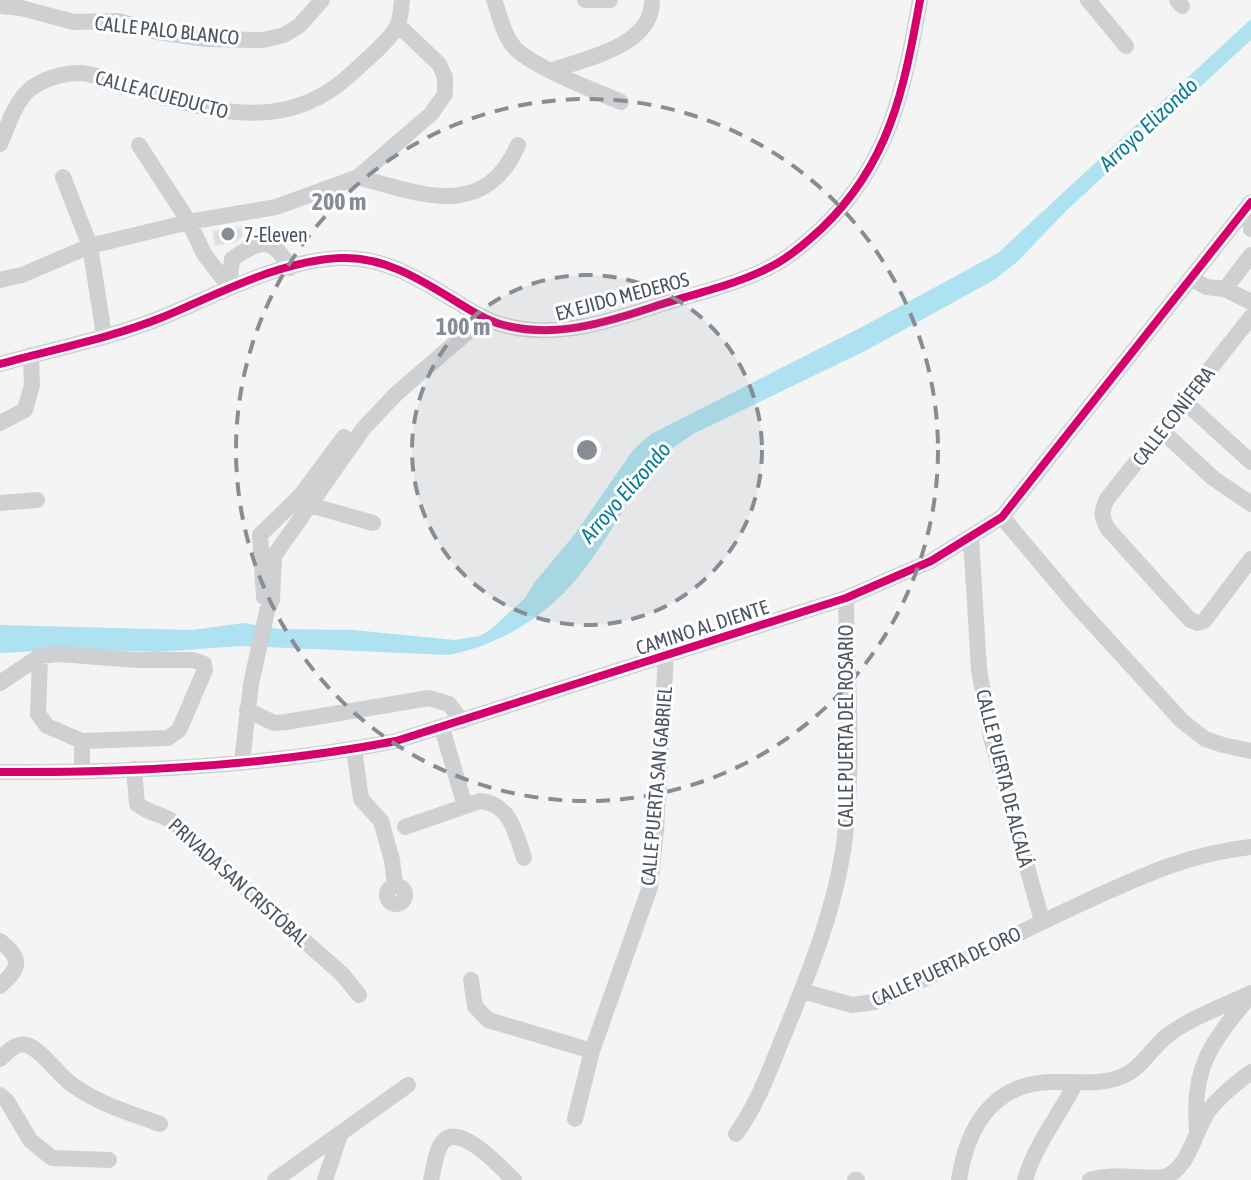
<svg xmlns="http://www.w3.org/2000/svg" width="1251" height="1180" font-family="'Asap Condensed',sans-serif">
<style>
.water{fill:#aee2f0}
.building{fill:#ddddde;stroke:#e5e6e7;stroke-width:2}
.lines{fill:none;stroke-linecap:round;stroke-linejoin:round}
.minor{stroke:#ced0d2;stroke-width:16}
.cycleway-casing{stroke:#fff;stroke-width:13}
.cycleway{stroke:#d6006c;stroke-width:8}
.ring{fill:none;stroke:#868d94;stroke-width:4;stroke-dasharray:14 10}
.poi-dot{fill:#868d94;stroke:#fff;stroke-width:3}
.labels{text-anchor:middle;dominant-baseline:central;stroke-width:6;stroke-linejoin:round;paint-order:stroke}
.street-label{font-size:20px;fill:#4a5661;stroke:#fff}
.poi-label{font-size:20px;fill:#4a5661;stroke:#fff;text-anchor:start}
.water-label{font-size:22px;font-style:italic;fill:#0c7c9b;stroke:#fff}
.centre{fill:#868d94;stroke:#fff;stroke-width:4}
.ring-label{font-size:24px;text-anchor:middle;font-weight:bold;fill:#868d94;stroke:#fff;stroke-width:6;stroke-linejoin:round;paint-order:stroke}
</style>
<rect width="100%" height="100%" fill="#f4f4f4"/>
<!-- water -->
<path class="water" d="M1251,19V40L1066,211L1017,262L994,280L865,351L693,434C682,442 668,450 659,460C628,496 608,541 578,577C547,616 498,646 449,655L240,646L159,652L76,649L0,653V625L192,630L244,623L279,629L353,630L455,640L479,636L490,630L525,598L534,583L575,534L633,450L651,434L860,328L998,253Z"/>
<!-- building -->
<path class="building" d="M241,227L242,236L235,242L215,245L213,231Z"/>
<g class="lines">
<!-- minor -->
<path class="minor" d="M494,0C500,16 503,34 514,47C532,67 594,90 621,102
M585,0H610
M1088,0L1126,46
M1177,0L1182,6
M0,6L21,8L74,22L118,21L157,32L205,39L263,40L284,35L299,26L322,0
M553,70C587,58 653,46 652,0
M0,144C8,126 14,104 29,90C42,79 63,73 80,73C97,74 117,83 133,88C211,111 286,136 352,73C364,62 392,39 398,24C401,17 401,7 402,0
M139,145L189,222L204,254L229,286
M63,177L90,246L104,335
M358,177C420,194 485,221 518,145
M1249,204L1251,229
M1191,278L1206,287L1225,289L1251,302
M0,280L22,275L90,246L189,222L276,207L358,177L431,114L445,94V77L439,64L398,25
M229,286L232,259C263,238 272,237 290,268
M1225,289L1251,255
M1251,317L1107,499C1101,511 1101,517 1108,529L1190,620L1198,623L1204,621L1251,559
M0,364C54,349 111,338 163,317C218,294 279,261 340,258C384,256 421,280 457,302C470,310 485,320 500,324C552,340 609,322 659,305C697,293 739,284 774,265C791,256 807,242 822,228C890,163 904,89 920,0
M1185,402L1251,462
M0,423L25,410L32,385L31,355
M1162,431L1213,478L1251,504
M305,499L310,505L373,523
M0,503L37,500
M1002,517L1076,605L1182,721L1205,739L1223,745L1251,751
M971,538L979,669L991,737L1042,921
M264,597L260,535L301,495L344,437
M40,656L38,714L47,726L82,741
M0,683L40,656L59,654L137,660H193L204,664L205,670L179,730L168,738L82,741V770
M247,710L274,723L286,722L429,698L449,704L462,721
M442,728L465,806
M354,749L361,799L381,821L392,860L395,885
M242,762L251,684L267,611L272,600L274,556L363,429L396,394L484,318
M134,769L137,804C159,820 168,810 187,837L343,975L359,995
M0,772C132,773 267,766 396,741L846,598L931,561L1002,517L1251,202
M405,827L480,801C510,803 516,834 524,858
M387 895a9 9 0 1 1 18 0a9 9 0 1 1-18 0Z
M0,941C22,959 21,967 0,986
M471,980L475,1006L488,1020L592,1051
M802,991L852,1005L874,1002C947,970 1017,933 1089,900C1146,874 1189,854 1251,847
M0,1059C7,1053 15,1042 27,1045C41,1049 60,1077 74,1086C99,1104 132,1114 160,1124
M0,1095L7,1101L30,1140L52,1158L109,1160
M575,1119L592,1051L650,887L656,831L666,655
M1197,1129C1191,1067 1212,1042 1250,996
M736,1134C760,1100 770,1068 786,1030C811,968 837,903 845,837C854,758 847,677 846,598
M275,1180L408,1085
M325,1180L340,1135
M431,1180C434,1169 435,1152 442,1143C458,1120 501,1168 514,1180
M855,1180H857
M959,1180C967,1128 991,1084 1050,1082C1073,1081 1101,1086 1123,1076C1141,1069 1153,1046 1168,1035C1192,1017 1224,1006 1251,993
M1025,1180C1035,1144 1060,1115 1076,1082
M1090,1180C1114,1172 1142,1180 1165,1177C1191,1166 1194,1131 1209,1110C1221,1095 1236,1083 1251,1072"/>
<!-- cycleway casing -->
<g class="cycleway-casing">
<path id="cycleway" d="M0,364C54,349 111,338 163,317C218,294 279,261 340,258C384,256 421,280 457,302C470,310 485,320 500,324C552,340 609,322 659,305C697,293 739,284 774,265C791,256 807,242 822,228C890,163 904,89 920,0
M0,772C132,773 267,766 396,741L846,598L931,561L1002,517L1251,202"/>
</g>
<!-- cycleway -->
<use href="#cycleway" class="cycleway"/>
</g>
<!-- distance rings -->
<circle cx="587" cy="450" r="175" fill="#868d94" fill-opacity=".12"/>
<g class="ring">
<circle cx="587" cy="450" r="175"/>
<circle cx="587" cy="450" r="351"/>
</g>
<!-- markers -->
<circle class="poi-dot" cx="228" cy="234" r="8"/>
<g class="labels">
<!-- street labels -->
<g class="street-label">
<text transform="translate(167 30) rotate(6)">CALLE PALO BLANCO</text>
<text transform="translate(162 94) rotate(15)">CALLE ACUEDUCTO</text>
<text transform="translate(622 296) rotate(-15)">EX EJIDO MEDEROS</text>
<text transform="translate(1173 416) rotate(-52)">CALLE CONÍFERA</text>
<text transform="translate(702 627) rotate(-18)">CAMINO AL DIENTE</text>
<text transform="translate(845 726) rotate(-90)">CALLE PUERTA DEL ROSARIO</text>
<text transform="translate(1005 778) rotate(76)">CALLE PUERTA DE ALCALÁ</text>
<text transform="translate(656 786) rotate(-85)">CALLE PUERTA SAN GABRIEL</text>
<text transform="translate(239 882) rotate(42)">PRIVADA SAN CRISTÓBAL</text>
<text transform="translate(946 966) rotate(-25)">CALLE PUERTA DE ORO</text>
</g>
<!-- poi labels -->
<g class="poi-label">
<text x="244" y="234">7-Eleven</text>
</g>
<!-- water labels -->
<g class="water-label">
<text transform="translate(1148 124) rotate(-43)">Arroyo Elizondo</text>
<text transform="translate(625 492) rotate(-49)">Arroyo Elizondo</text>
</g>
</g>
<circle cx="587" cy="450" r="12" class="centre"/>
<g class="ring-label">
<text x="339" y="210">200 m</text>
<text x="463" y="335">100 m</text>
</g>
</svg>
